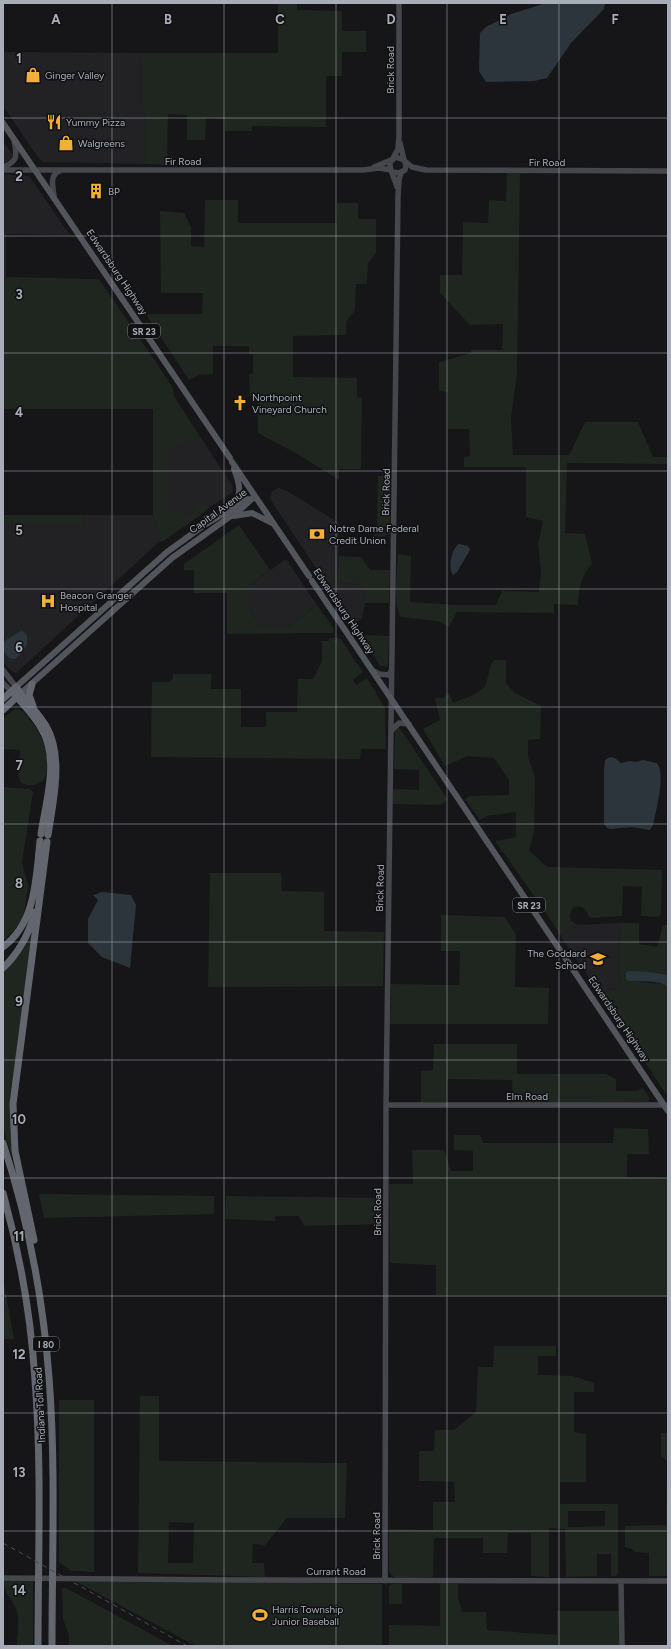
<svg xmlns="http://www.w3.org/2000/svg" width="671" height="1649" font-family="Figtree,sans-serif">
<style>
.built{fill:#222225}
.green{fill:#1e261f;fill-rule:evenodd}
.water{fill:#2c353c}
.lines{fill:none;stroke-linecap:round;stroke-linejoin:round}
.secondary{stroke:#45474d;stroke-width:5.5}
.primary{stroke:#53555c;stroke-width:6}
.highway{stroke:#63666e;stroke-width:7}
.rail{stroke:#4a4c52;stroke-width:1;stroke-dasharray:5 4;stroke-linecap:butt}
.grid{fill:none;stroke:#a8adb8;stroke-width:1;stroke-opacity:0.55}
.labels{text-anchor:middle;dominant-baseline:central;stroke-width:3;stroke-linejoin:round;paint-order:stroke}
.shield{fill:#111113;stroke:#7b7e86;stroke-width:1}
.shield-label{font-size:9px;font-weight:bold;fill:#a8adb8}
.street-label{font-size:10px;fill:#a8adb8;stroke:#111113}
.poi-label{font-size:10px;fill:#a8adb8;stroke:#111113;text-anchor:start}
.grid-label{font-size:13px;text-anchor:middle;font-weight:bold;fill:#a8adb8;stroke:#111113;stroke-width:3;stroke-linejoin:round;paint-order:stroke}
</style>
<rect width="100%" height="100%" fill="#161618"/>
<!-- built -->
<path class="built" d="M3,52L141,53L142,108L146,109L145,164L43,162L37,156L3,106Z
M3,141L13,155L11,160L3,163Z
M3,174L29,176L70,235L6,234V277L3,281Z
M199,435L232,485L233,492L210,507L202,503L194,515H181V511H167V451Z
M279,488L289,492L339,523L338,582L356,584L364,588L365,603L362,618L354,625L270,499L272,491Z
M84,515H153L159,526L161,534L160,541L16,673L11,671L3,662V525H83Z
M286,559L317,605L285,629L269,630L260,625L247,605V587Z
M620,923L619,989L598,991L560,935L578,925Z"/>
<!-- green -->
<path class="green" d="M278,3H297V10L342,11V31H366V52H342V76H326V127L252,126V131H225V119L206,118L205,140H187V115L168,114L167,165L145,164L146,109H142L141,53H278Z
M507,173H520L517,374L511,418L513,455H569L585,422H638L653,457H668V464L567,463L565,533L585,534L592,564C580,576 579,590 578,605L554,604V613L457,612L449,627L438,621L401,617C393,609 397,567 398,554L411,556L410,602L455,605H496L502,591L539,592L541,571L538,544L543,521L526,517V467H464V457L470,456L469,429H448V392L439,391V362L471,353V350H502L503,324L470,325L440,293V275H462L463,222L488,223L489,200L506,201Z
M205,200H238V223H337V203H358V219H376V253L368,263L367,284H356L355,310L346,322V335L293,336V377L357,378V397L362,398L361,469H339V480L299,455L258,433L257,396H250L249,374H253V354H249V346H213V374L199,375L189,380L146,314H202L203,293H161L160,211L184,213L191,227V246L204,247Z
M6,277L99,279L172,386L174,396L199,435L167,451V511H181L182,515H194V503H202L210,507L199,516L162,542L160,541C161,530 157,524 153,515V409H3V281Z
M378,476H391L390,534L381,537L373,536L377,532Z
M3,515H84L83,525H3Z
M239,525L270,570L247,587V605L260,625L269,629H285L317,605L334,629L333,633L227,634V593H194V570H184V564Z
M339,556L361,557L370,570H390L389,603H365L364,588L356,584L338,582Z
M361,635L389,636L388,664L387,667L380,666Z
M329,638H340L363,672L353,680L356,685L367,678L385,708L386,749H361L360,759L151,757L152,682H169L173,679V674H211V689H241V727H266V712H297L298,679H313L322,661V641H329Z
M494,660H506V683L515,693L541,706L540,739L528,740V757L535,777L534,832L529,850L547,867L662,870L661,914L659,917L641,916L642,887L623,886L622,916L592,918L589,917C586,909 583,905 574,907C567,914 569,922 578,925L560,935L545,911L495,841L516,837V812L487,816L480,820L465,799L470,796L509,795V780L494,758L468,756L445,766L423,729L440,720L435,698H444L449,693L453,703C464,698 484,694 487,681C489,673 489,667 494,660Z
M15,709C24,709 28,717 33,724C43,737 53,762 44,779C39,787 21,788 19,778C17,770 20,758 20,750L3,749V718Z
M399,727L448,800L441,805L393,804V789L419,790V770L394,769L395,731Z
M3,787L30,789L33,792L22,862L28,886L25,907L22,918L16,928L3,941Z
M210,873H281L282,891L324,892V931L384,932L383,986L208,987Z
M441,915L505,917L516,935L515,987L549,988L548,1024H390L391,984L459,985L460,951H441Z
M620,923H639V944L657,947L663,925H668V975L648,972L626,973V979L628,981L664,984L668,987V1097L598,991L619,989Z
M33,931L13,1080L17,1172L3,1129V973L22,952Z
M434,1044H517V1074H606L616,1079V1091H637L643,1088L650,1099L647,1102L513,1103L512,1080L447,1079V1102H421V1071L433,1070Z
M614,1128L648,1129L649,1154H627V1177L668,1178V1295H436V1265L390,1263L389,1184H413L412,1150H444L451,1171H473V1151L454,1150V1135H480L483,1143H613Z
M39,1194L214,1196V1214L44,1218Z
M226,1196L382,1198V1224L304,1226L299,1216H275V1221L225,1219Z
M3,1278L14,1339H3Z
M494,1346H556V1356H538V1375L573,1376L594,1383V1392H574V1432L586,1434V1482H560V1504H618V1574L616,1576H611V1554H597V1576L566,1577L565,1529L549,1528V1577L531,1576V1533H508L507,1553H483V1538H434L433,1577L396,1578L392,1575L389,1571V1529L433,1530V1502H455L454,1482L419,1481V1451H434L435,1430H454L476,1412L478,1367H493ZM568,1511H605V1526L568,1527Z
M140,1396H159V1461L347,1463L345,1518H287L265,1545L253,1544L252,1563H264L265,1577L138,1573ZM169,1522L194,1523L193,1563H168Z
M59,1400H94V1572L71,1571L59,1562Z
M661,1433H668V1576H649V1553L635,1552L632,1549L625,1547V1526L666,1525L667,1461L661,1456Z
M3,1580L33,1581V1646H17C17,1636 20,1621 17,1611C13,1600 3,1592 3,1580Z
M73,1580L382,1584V1646H196Z
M392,1584H402V1604H389V1586Z
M440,1584H458V1598L462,1612H486L487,1630L557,1635V1611H619V1646H389V1625L440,1626Z
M62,1588H66L173,1646H69V1636L63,1618Z"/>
<!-- water -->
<path class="water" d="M546,3H605L604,9L571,43L547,78L534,81L486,82L479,71L480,33L486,27L511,14Z
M459,544L468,546L470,550L457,572L453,575C448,568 451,549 459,544Z
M21,631L24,632L27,636V645L21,654L15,659L9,658L3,650V642Z
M610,757L615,758L621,763L630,761L636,762L643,760L657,763C666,775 656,810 653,825L650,830L632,827L610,829L607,828L604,824V769L605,760Z
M102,892L131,895L136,905L130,968L102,957L88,943V919L98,900L93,895Z
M628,971L648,972L668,975V987C658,979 640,982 628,981L626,979V973Z"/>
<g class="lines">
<!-- secondary -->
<path class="secondary" d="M400,143L404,160
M393,158L398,149L399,136V3
M406,162L412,167L426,170L668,171
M3,167C20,161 16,154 14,139
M374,167L391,160
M3,170H363L379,168L391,170
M393,172L399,173L405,170L406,165L404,160L396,157L390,162C389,170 395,179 397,187
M54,196C53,186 49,175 60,171
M3,670L16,687
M372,670L379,674L389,675L391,671
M3,683L12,692
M391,731L399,723L409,724
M386,1105H668
M3,1578L236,1580L668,1581
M385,1581L386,1105L398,196L399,180L401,173
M621,1581L622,1646"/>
<!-- primary -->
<path class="primary" d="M3,123L230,458
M232,462L309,576
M233,505C243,494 239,482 234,469
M234,516L252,513L272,523
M312,581L668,1111
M16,687L167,552L203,526L248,499
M20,694L172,558L242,508L255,496"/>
<!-- highway -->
<path class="highway" d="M32,684L29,695L33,706
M12,692C22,703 34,715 41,728C60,758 46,801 41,834
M3,699L16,687C25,701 38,712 46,726C64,756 53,802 48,835
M3,710L19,695
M3,947C36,923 36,878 40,841
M3,968C20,952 29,934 35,912
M3,1143C28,1219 43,1298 49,1377C56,1466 52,1557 52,1646
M3,1193C20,1254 31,1317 35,1380C42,1468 38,1558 38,1646
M34,1240L15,1151L13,1104L47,842"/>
<!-- rail -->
<path class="rail" d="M3,1543L187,1646"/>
</g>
<!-- grid -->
<path class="grid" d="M112,3V1646M224,3V1646M336,3V1646M447,3V1646M559,3V1646M3,118H668M3,236H668M3,353H668M3,471H668M3,589H668M3,707H668M3,824H668M3,942H668M3,1060H668M3,1178H668M3,1296H668M3,1413H668M3,1531H668"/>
<!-- icons -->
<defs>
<g id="shop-bare" transform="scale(1.2)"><path d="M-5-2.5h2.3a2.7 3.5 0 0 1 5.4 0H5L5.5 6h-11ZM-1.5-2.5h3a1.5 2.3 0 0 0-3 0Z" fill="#f2b134" stroke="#111113" stroke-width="2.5" paint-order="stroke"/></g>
<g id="restaurant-bare" transform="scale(1.2)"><path d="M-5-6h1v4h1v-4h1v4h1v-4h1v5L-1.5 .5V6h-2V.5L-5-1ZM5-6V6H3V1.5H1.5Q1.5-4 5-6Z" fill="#f2b134" stroke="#111113" stroke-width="2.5" paint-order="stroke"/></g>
<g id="building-bare" transform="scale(1.2)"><path d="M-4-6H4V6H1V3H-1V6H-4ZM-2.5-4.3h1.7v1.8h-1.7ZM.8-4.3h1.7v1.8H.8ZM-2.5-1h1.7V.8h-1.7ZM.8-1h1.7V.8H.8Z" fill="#f2b134" stroke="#111113" stroke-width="2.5" paint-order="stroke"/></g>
<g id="church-bare" transform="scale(1.2)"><path d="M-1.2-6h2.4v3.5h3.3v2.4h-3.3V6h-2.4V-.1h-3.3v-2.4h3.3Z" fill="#f2b134" stroke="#111113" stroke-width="2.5" paint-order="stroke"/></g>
<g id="bank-bare" transform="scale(1.2)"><path d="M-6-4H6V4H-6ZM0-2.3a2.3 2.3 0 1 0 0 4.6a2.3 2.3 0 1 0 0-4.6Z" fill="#f2b134" stroke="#111113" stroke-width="2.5" paint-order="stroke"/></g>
<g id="hospital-bare" transform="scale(1.2)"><path d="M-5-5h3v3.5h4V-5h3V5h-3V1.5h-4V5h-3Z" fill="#f2b134" stroke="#111113" stroke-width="2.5" paint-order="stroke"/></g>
<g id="school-bare" transform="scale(1.2)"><path d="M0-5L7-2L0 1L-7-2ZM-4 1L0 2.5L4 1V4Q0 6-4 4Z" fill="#f2b134" stroke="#111113" stroke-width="2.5" paint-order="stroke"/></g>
<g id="stadium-bare" transform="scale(1.2)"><path d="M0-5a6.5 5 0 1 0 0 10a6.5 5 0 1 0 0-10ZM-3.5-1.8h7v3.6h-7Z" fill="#f2b134" stroke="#111113" stroke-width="2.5" paint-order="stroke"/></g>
</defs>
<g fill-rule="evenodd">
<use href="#shop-bare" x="33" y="75"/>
<use href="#restaurant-bare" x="54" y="122"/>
<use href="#shop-bare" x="66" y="143"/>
<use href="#building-bare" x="96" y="191"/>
<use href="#church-bare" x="240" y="403"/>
<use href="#bank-bare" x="317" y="534"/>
<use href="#hospital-bare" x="48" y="601"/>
<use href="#school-bare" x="598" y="959"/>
<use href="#stadium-bare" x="260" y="1615"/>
</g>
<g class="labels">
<!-- shield labels -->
<g class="shield">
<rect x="128" y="324" width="32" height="14" rx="3"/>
<rect x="513" y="898" width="32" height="14" rx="3"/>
<rect x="33" y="1337" width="26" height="14" rx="3"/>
</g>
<g class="shield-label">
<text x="144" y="331">SR 23</text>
<text x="529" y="905">SR 23</text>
<text x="46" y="1344">I 80</text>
</g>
<!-- street labels -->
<g class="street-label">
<text transform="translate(390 70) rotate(-90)">Brick Road</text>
<text x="183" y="161">Fir Road</text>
<text x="547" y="162">Fir Road</text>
<text transform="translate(117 272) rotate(56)">Edwardsburg Highway</text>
<text transform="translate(386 492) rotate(-89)">Brick Road</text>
<text transform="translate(218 511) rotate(-36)">Capital Avenue</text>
<text transform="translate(344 611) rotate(56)">Edwardsburg Highway</text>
<text transform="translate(380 888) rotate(-89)">Brick Road</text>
<text transform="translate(619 1019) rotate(56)">Edwardsburg Highway</text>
<text x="527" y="1096">Elm Road</text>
<text transform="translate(377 1212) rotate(-90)">Brick Road</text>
<text transform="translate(40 1405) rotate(-93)">Indiana Toll Road</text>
<text transform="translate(376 1536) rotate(-90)">Brick Road</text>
<text x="336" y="1571">Currant Road</text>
</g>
<!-- poi labels -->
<g class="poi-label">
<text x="45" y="75">Ginger Valley</text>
<text x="66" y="122">Yummy Pizza</text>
<text x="78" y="143">Walgreens</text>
<text x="108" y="191">BP</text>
<text x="252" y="397">Northpoint<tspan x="252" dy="12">Vineyard Church</tspan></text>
<text x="329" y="528">Notre Dame Federal<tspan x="329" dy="12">Credit Union</tspan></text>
<text x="60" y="595">Beacon Granger<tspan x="60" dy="12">Hospital</tspan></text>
<text x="586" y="953" text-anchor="end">The Goddard<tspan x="586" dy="12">School</tspan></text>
<text x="272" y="1609">Harris Township<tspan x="272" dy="12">Junior Baseball</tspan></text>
</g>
</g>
<g class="grid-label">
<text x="56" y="24">A</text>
<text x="168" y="24">B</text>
<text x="280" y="24">C</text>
<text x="391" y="24">D</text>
<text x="503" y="24">E</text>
<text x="615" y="24">F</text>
<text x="19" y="63">1</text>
<text x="19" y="181">2</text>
<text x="19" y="299">3</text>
<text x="19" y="417">4</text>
<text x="19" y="535">5</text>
<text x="19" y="652">6</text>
<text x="19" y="770">7</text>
<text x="19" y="888">8</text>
<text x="19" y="1006">9</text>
<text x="19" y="1124">10</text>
<text x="19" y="1241">11</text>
<text x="19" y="1359">12</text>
<text x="19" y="1477">13</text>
<text x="19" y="1595">14</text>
</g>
<!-- border -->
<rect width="671" height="1649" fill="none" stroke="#a8adb8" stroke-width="8"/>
</svg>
